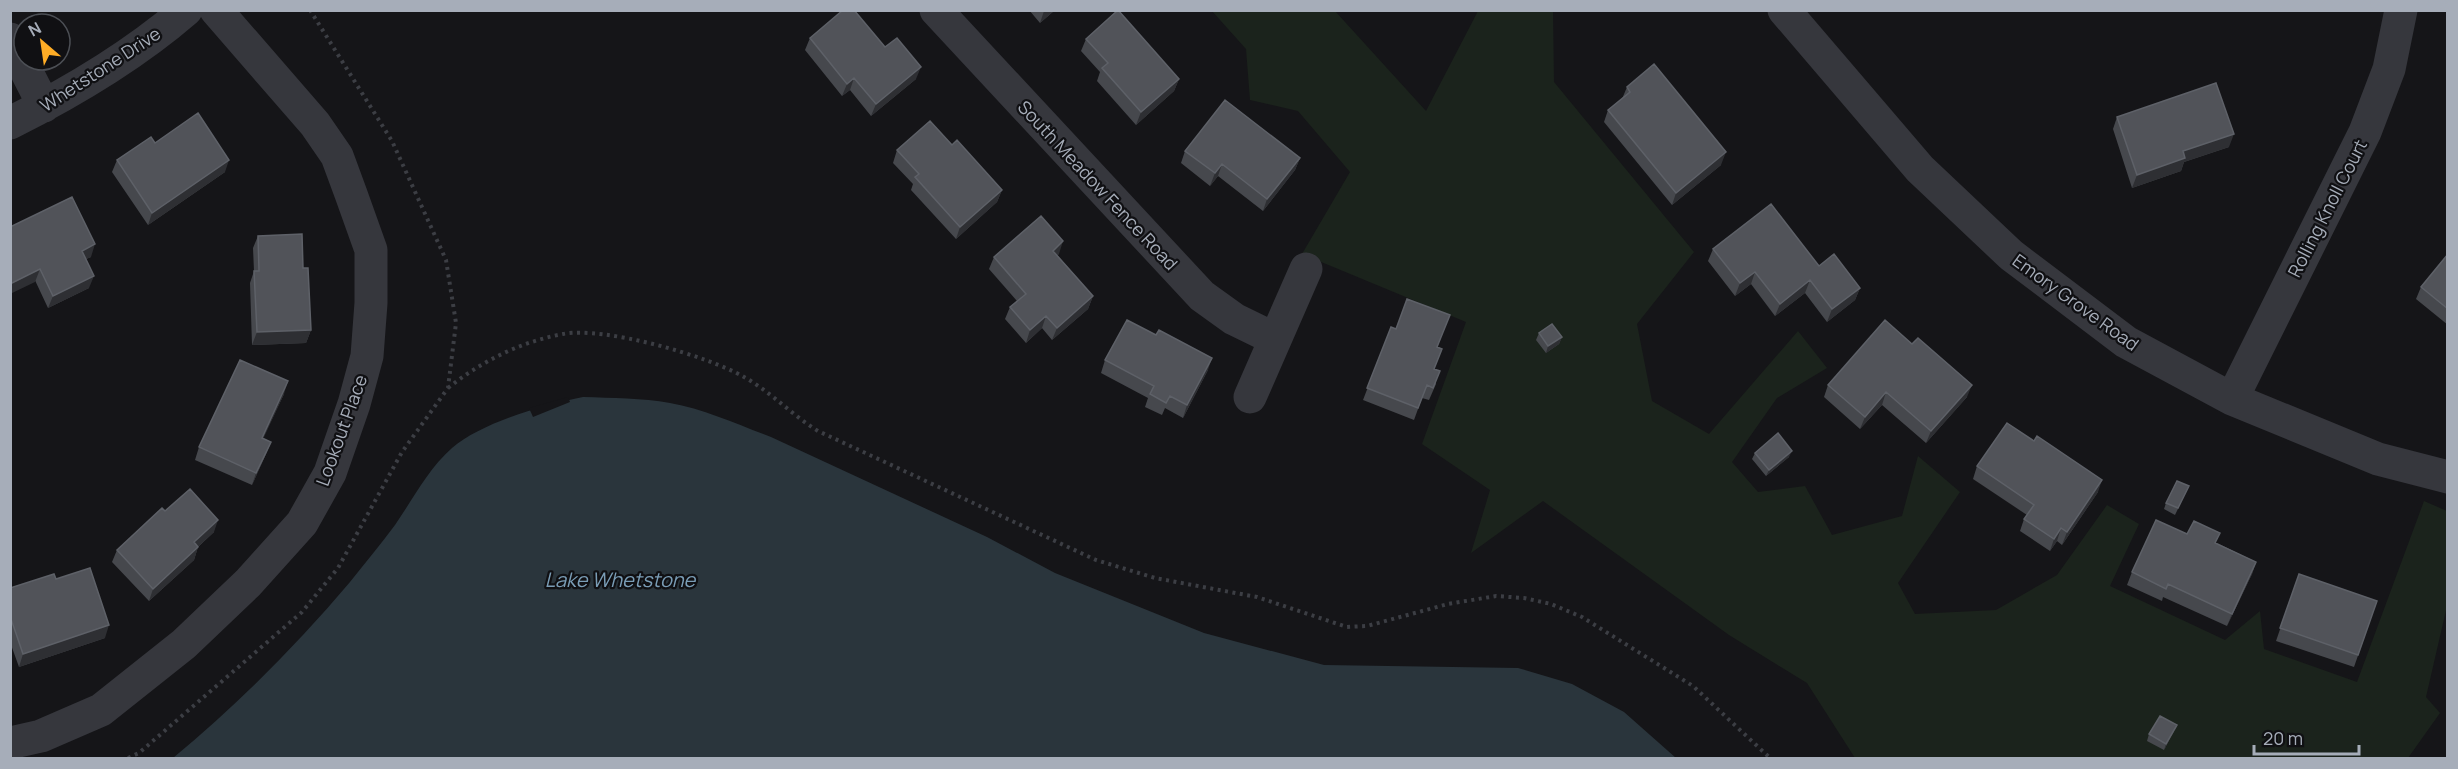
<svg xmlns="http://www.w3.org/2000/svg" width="2458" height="769" font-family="Manrope,sans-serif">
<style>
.green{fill:#1b231c}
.water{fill:#2a353c}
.pier{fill:#151518}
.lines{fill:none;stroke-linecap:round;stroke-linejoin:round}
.path{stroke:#3c3e44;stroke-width:4;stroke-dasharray:3 4.5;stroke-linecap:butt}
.street{stroke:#36373d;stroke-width:33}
.wall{fill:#46484d}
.shaded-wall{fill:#2e2f33}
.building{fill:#515359;stroke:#5e6168;stroke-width:1.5}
.labels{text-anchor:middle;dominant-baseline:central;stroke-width:4.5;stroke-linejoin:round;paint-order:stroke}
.street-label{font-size:18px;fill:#a6adb9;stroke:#101013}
.water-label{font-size:20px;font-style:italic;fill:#7a9db6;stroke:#101013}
</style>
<rect width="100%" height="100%" fill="#151518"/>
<!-- green -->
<path class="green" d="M1212,11H1335L1426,111L1478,11H1553L1554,82L1694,252L1637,324L1652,401L1709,434L1798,331L1827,368L1777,398L1732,462L1758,492L1805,486L1832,535L1902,516L1918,456L1960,492L1898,583L1915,614L1996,610L2057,575L2107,505L2139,524L2110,586L2225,640L2260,611L2264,649L2357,682L2424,501L2447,511V606L2426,697L2440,713L2408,758H1855L1807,683L1729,635L1543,501L1471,553L1490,490L1422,444L1466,322L1302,254L1350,172L1298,111L1250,100L1246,49Z"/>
<!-- water -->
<path class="water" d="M583,397C612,398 642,398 670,403C704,409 739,425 771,437L987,537L1055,573L1204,633L1324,665L1518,668L1572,684L1624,712L1676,758H173C237,705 296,646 350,582C365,563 381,544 395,525C413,499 428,469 452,448C482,422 544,405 583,397Z"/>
<!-- pier -->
<path class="pier" d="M568,397L570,402L533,417L529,408Z"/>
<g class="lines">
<!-- path -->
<path class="path" d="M448,388C482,361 520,342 563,334C604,326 708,356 744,377C771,392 792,415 818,431L1096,560L1155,578L1257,597L1347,627L1367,626L1448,604L1496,596L1524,598L1551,604L1582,617L1693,686L1770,758
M128,758L139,753L302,612L338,568L402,452L448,388L456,323L446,260L392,141L310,10"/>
<!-- street -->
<path class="street" d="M936,10L1202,296L1234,319L1275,339
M1784,10L1920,169L2011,255L2126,342L2232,399L2378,459L2448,477
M10,39L44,106
M10,123C72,92 134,55 186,10
M1250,397L1306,269
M2232,399L2365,132L2389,69L2401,10
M10,743L41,736L101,710L184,644L248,583L302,523L330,473L354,404L367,356L371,303V250L351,194L337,156L315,124L216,10"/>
</g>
<!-- wall -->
<path class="wall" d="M1029,10H1055L1040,23Z
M810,38L885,47L916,79L871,116L850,90L842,96L805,50Z
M1086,39L1179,79L1174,91L1136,125L1097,81L1100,72L1081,51Z
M1627,87L1721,165L1672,205L1604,122L1608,110L1622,99Z
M2117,117L2229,147L2184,162L2181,171L2132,188L2113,129Z
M155,143L225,172L148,225L112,172L117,160Z
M952,145L1002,190L997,202L956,239L911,190L913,184L893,163L897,150Z
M1185,151L1300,158L1295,170L1263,211L1218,176L1210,186L1181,163Z
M10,227L91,257L86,259L89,288L48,308Z
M258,236L303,268L311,330L306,343L252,345L250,283L254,271L253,248Z
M1713,249L1819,266L1860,288L1855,300L1827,322L1805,293L1775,316L1751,284L1735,296L1708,261Z
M1059,254L1057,255L1093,296L1088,309L1052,340L1042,328L1026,343L1005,319L1010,307L1017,301L989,269L994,257Z
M2448,254V325L2416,299L2421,287Z
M1391,327L1438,347L1434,369L1436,384L1429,400L1422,398L1414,420L1363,400Z
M1539,333L1562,337L1559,344L1546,353L1536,340Z
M1105,360L1208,370L1183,418L1165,408L1162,415L1145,407L1148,398L1101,373Z
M1828,385L1967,397L1926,443L1882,405L1860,429L1824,397Z
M284,394L263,438L271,442L266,454L252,485L195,460L199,447Z
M1755,453L1789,457L1766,476L1752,459Z
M1977,466L2098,492L2062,545L2057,541L2050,551L2020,531L2024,519L2027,515L1973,479Z
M2189,486L2175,515L2164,509L2166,503Z
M165,511L214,532L198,547L194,560L149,601L112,562L117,550Z
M2187,534L2217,543L2256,562L2252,574L2227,626L2163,597L2162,601L2127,585L2132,572Z
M2299,574L2377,601L2354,667L2276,641Z
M56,579L105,638L19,667L10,642V588Z
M2174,731L2164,750L2147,741L2149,734Z"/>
<!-- shaded-wall -->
<path class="shaded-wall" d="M1055,10L1040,23L1044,11Z
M921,67L916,79L871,116L876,104Z
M854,78L850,90L842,96L847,84Z
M1179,79L1174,91L1136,125L1141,112Z
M2234,134L2229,147L2184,162L2181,171L2132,188L2137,175L2183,151Z
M1726,152L1721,165L1672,205L1676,193Z
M1300,158L1295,170L1263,211L1267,199Z
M229,160L225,172L148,225L152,213Z
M1222,164L1218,176L1210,186L1215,173Z
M1002,190L997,202L956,239L960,227Z
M1063,241L1059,254L1048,263L1053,251Z
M95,244L91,257L77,263L82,251Z
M40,269L35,282L10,294V284Z
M1755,272L1751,284L1735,296L1740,283Z
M94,276L89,288L48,308L53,296Z
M1810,280L1805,293L1775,316L1780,304Z
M1860,288L1855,300L1827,322L1832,309Z
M1093,296L1088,309L1052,340L1057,328Z
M1046,316L1042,328L1026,343L1030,330Z
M311,330L306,343L252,345L257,332Z
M1562,337L1559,344L1546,353L1548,346Z
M1212,358L1208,370L1183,418L1187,405Z
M288,381L284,394L258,450L262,438Z
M1972,385L1967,397L1926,443L1931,431Z
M1886,392L1882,405L1860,429L1865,417Z
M271,442L266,454L252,485L256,473Z
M1792,451L1789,457L1766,476L1769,470Z
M2102,480L2098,492L2062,545L2067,532Z
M218,520L214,532L189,555L194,542Z
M2061,528L2057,541L2050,551L2054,539Z
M198,547L194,560L149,601L153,589Z
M2256,562L2252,574L2227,626L2232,614Z
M109,625L105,638L19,667L23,654Z
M2177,725L2174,731L2164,750L2166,744Z"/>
<!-- building -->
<path class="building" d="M843,10H854L885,47L897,38L921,67L876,104L854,78L847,84L810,38Z
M1118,10L1179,79L1141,112L1102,68L1108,63L1086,39Z
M1654,64L1726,152L1676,193L1608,110L1630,92L1627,87Z
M2216,83L2234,134L2183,151L2185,158L2137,175L2117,117Z
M1225,100L1300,158L1267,199L1222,164L1215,173L1185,151Z
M198,113L229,160L152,213L117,160L151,137L155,143Z
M930,121L952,145L957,140L1002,190L960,227L915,177L919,174L897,150Z
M72,197L95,244L82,251L94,276L53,296L40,269L10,284V227Z
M1771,204L1819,266L1834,254L1860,288L1832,309L1810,280L1780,304L1755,272L1740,283L1713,249Z
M1041,216L1063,241L1053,251L1093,296L1057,328L1046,316L1030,330L1010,307L1026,294L994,257Z
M302,234L303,268H308L311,330L257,332L254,271H259L258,236Z
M2448,254V309L2421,287Z
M1407,299L1450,315L1437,347L1442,349L1434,369L1440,371L1433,388L1427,385L1418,408L1367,388L1391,327L1396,329Z
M1127,320L1156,335L1159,330L1212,358L1187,405L1170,396L1166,403L1150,394L1154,386L1105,360Z
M1885,320L1912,344L1918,338L1972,385L1931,431L1886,392L1865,417L1828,385Z
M1552,324L1562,337L1548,346L1539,333Z
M240,360L288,381L262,438L271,442L256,473L199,447Z
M2007,423L2034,441L2037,436L2102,480L2067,532L2061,528L2054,539L2024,519L2034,505L1977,466Z
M1778,433L1792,451L1769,470L1755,453Z
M2177,481L2189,486L2178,508L2166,503Z
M190,489L218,520L194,542L198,547L153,589L117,550L162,508L165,511Z
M2156,520L2187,534L2194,521L2220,533L2215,543L2256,562L2232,614L2168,584L2166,589L2132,572Z
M90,568L109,625L23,654L10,616V588L54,574L56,579Z
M2299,574L2377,601L2358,655L2280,628Z
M2160,716L2177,725L2166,744L2149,734Z"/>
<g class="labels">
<!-- street labels -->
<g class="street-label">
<text transform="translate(100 69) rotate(-33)">Whetstone Drive</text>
<text transform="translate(1098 185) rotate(47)">South Meadow Fence Road</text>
<text transform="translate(2327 208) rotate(-63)">Rolling Knoll Court</text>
<text transform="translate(2076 302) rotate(36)">Emory Grove Road</text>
<text transform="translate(341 430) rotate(-70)">Lookout Place</text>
</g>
<!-- water labels -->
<g class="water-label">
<text x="620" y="579">Lake Whetstone</text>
</g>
</g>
<!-- border -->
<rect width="2458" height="769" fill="none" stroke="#a6adb9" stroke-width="24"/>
<!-- north arrow -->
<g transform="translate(42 42) rotate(331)"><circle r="28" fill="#101013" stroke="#4c4f55" stroke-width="1.5"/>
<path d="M0-4.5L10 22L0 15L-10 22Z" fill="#ffad26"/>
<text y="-9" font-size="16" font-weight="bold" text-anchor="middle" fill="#a6adb9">N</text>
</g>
<!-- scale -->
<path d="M2254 745v9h105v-9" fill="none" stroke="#a6adb9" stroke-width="3"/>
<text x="2263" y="745" font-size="18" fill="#a6adb9" stroke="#101013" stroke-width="4.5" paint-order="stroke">20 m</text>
</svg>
